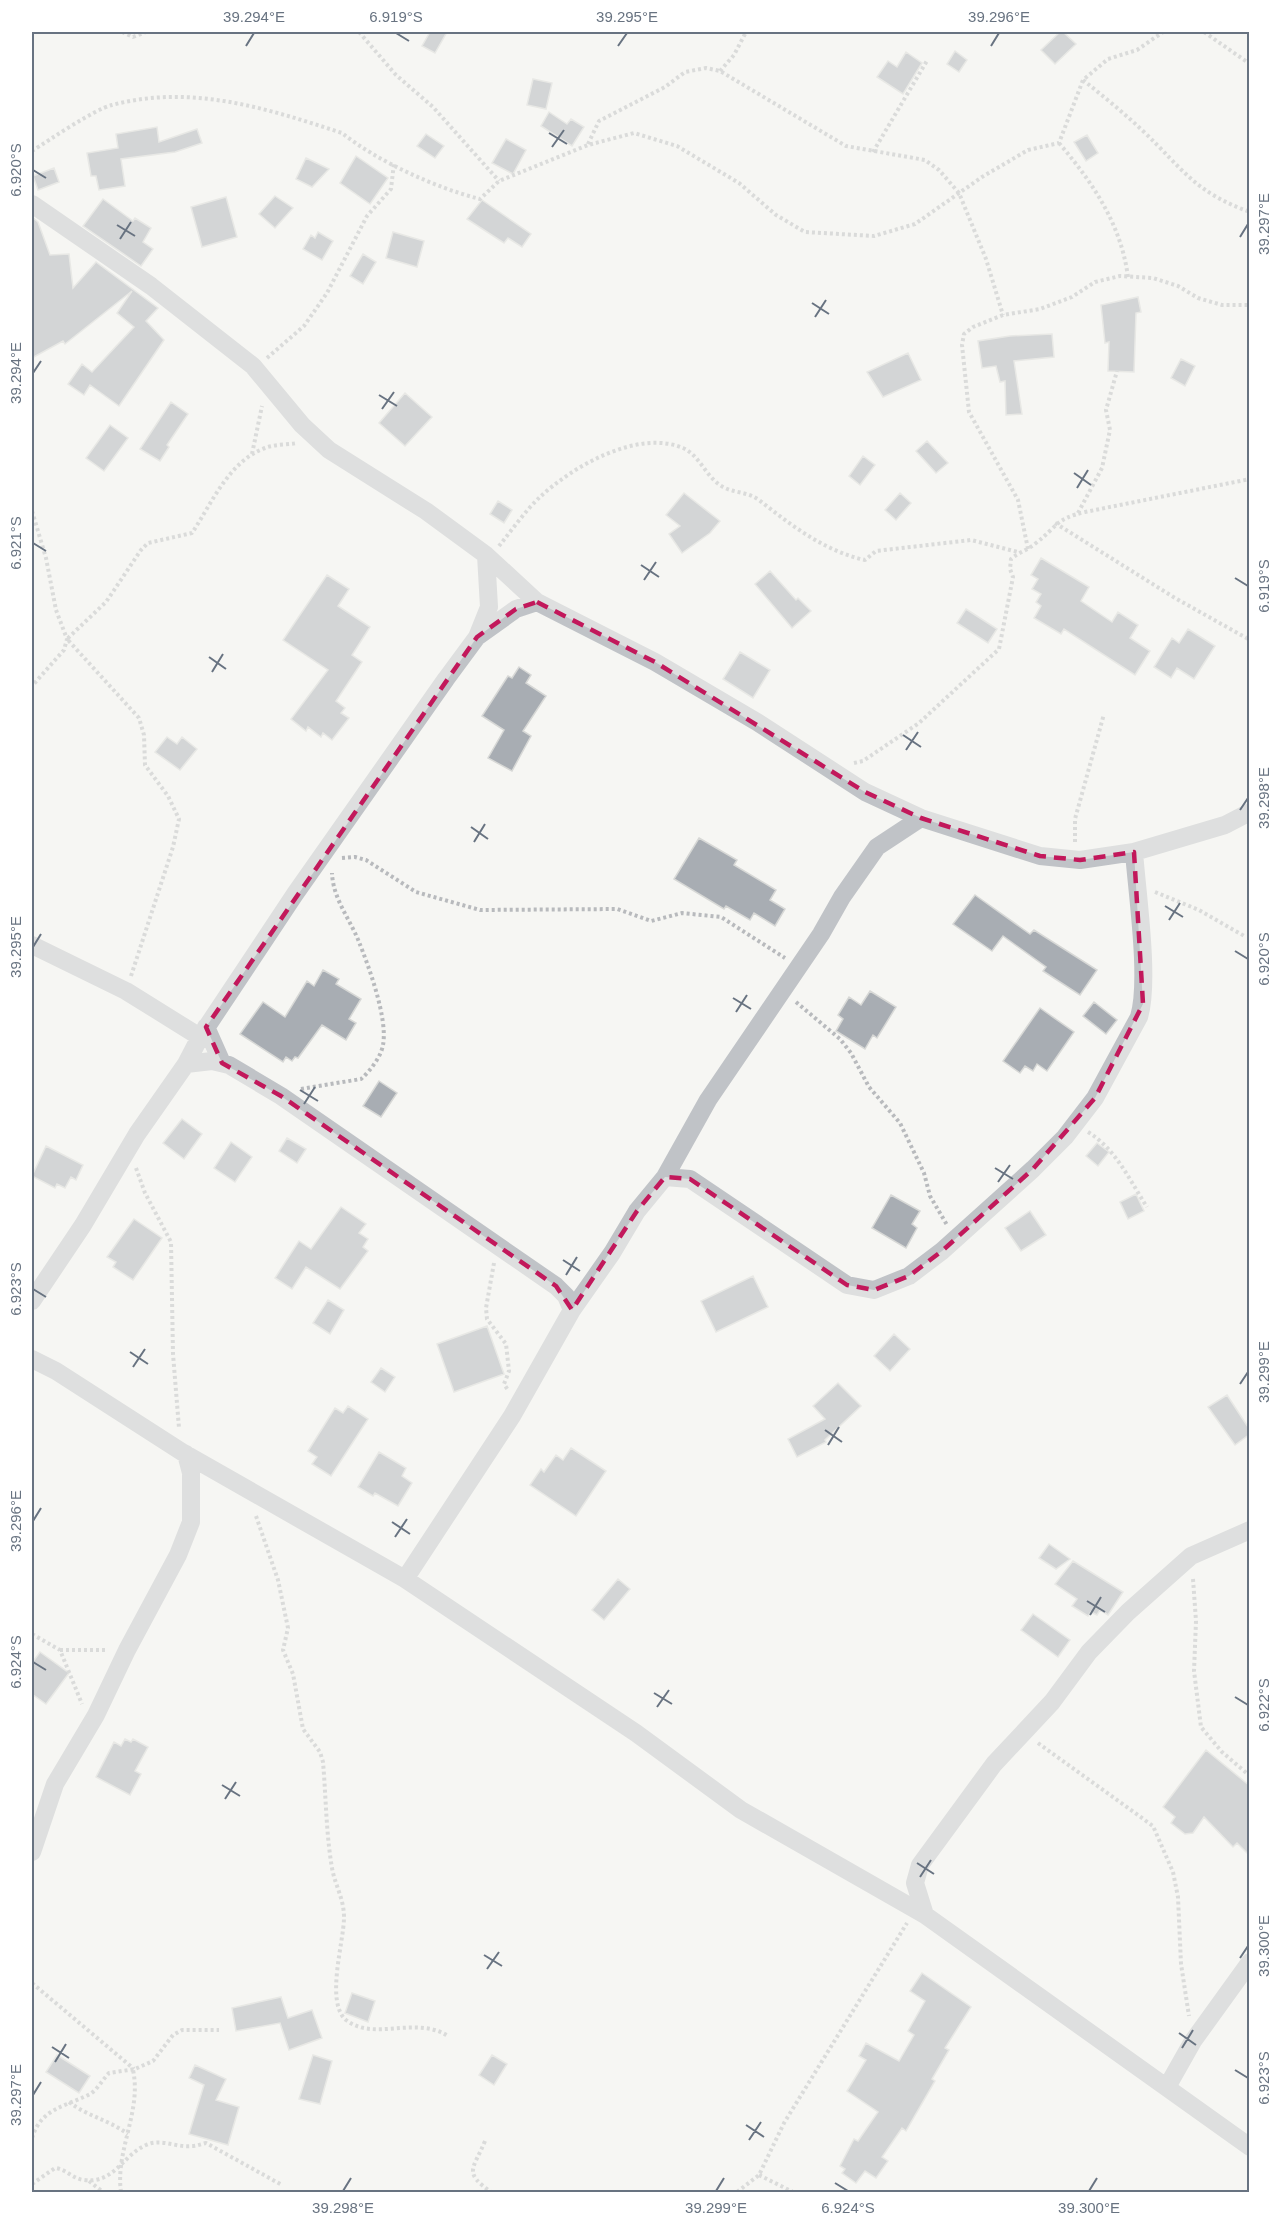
<svg xmlns="http://www.w3.org/2000/svg" width="1281" height="2224" font-family="Arial,sans-serif">
<style>
.building{fill:#a8adb3;stroke:#d7d8d6;stroke-width:1.5}
.lines{fill:none;stroke-linecap:round;stroke-linejoin:round}
.path{stroke:#b8babd;stroke-width:4;stroke-dasharray:3 3;stroke-linecap:butt}
.street{stroke:#c0c3c7;stroke-width:18}
.marked{fill:none;stroke:#c2185b;stroke-width:4.5;stroke-dasharray:12 8;stroke-linejoin:round}
.ticks{fill:none;stroke:#687381;stroke-width:2}
.neatline{fill:none;stroke:#687381;stroke-width:2}
.ticks-label{font-size:15px;text-anchor:middle;fill:#687381}
</style>
<rect width="100%" height="100%" fill="#f6f6f3"/>
<!-- building -->
<path class="building" d="M430,32H447L435,53L422,46Z
M1060,32H1063L1076,44L1055,64L1041,50Z
M955,51L967,60L959,72L947,64Z
M906,52L922,63L903,94L877,77L888,61L897,67Z
M533,79L552,83L546,109L527,105Z
M549,112L567,124L571,119L584,127L572,146L541,126Z
M157,127L159,142L197,129L202,143L175,152L121,159L125,186L99,190L96,176H91L87,153L118,148L116,134Z
M426,134L444,146L435,158L417,146Z
M1087,135L1098,153L1086,161L1074,142Z
M506,139L526,150L513,174L492,163Z
M356,156L388,178L370,204L340,183Z
M306,158L329,169L312,187L296,179Z
M54,168L59,182L38,190L33,176Z
M275,196L293,208L275,228L259,214Z
M226,197L237,237L202,247L191,207Z
M103,199L133,221L135,218L151,228L143,242L153,249L141,266L83,226Z
M482,200L531,234L522,247L508,238L504,243L467,219Z
M32,217L38,222L50,255L69,254L73,288L96,262L158,308L146,321L164,340L119,406L90,385L84,395L68,384L82,364L92,372L134,327L117,313L132,291L65,344L63,341L32,358Z
M318,232L333,241L322,260L303,249L311,235L315,238Z
M393,232L424,241L417,267L386,258Z
M363,254L376,262L363,284L350,276Z
M1138,297L1141,312L1136,313L1134,372L1108,371L1109,342L1105,343L1101,305Z
M1052,334L1054,357L1014,361L1022,414L1006,415L1005,381L1000,382L996,366L982,368L978,341L1010,336Z
M908,353L921,380L883,397L867,372Z
M1181,359L1195,366L1185,386L1171,378Z
M405,393L432,417L405,446L379,423Z
M171,402L188,414L167,445L169,447L160,461L140,449Z
M110,425L128,438L104,471L86,458Z
M927,441L948,463L936,473L916,451Z
M863,456L875,465L860,485L849,476Z
M684,493L720,521L710,533L682,553L669,534L680,526L666,515Z
M900,493L911,503L896,520L885,510Z
M498,501L512,510L504,523L490,514Z
M1041,558L1089,587L1081,601L1112,622L1118,612L1138,625L1130,638L1150,651L1135,675L1064,629L1061,634L1034,618L1041,606L1036,602L1041,594L1032,589L1038,579L1031,575Z
M770,571L796,600L798,598L811,611L792,628L755,584Z
M327,575L349,589L338,606L370,627L352,655L362,662L336,701L345,708L341,713L349,718L332,740L323,733L321,737L308,727L306,731L291,719L328,670L283,640Z
M966,609L997,629L988,643L957,623Z
M1188,629L1215,646L1194,679L1177,668L1171,678L1154,667L1172,638L1179,643Z
M740,652L770,670L753,698L723,679Z
M519,667L531,675L526,683L546,696L523,731L531,736L512,771L488,758L504,730L482,716L508,676L512,678Z
M167,737L177,744L182,737L197,749L180,770L155,752Z
M699,838L737,860L734,865L776,890L770,900L785,909L775,926L754,913L750,920L726,906L724,909L674,879Z
M975,895L1030,934L1034,930L1097,970L1080,995L1043,971L1046,967L1003,936L992,951L953,924Z
M323,970L339,979L336,984L361,999L349,1019L356,1023L346,1040L322,1025L298,1058L295,1057L292,1061L286,1057L283,1062L240,1034L263,1002L285,1017L307,981L314,986Z
M870,991L896,1007L877,1038L873,1035L865,1049L836,1031L843,1019L838,1015L849,997L861,1005Z
M1094,1002L1117,1020L1106,1034L1083,1016Z
M1040,1008L1074,1032L1047,1071L1037,1064L1033,1071L1025,1066L1020,1073L1003,1061Z
M379,1081L397,1093L381,1117L363,1106Z
M182,1119L202,1134L184,1159L163,1143Z
M287,1138L306,1149L297,1163L279,1151Z
M231,1142L252,1157L235,1182L214,1168Z
M1097,1143L1109,1152L1098,1166L1086,1156Z
M46,1146L83,1165L76,1180L71,1177L65,1188L57,1184L55,1188L32,1176Z
M1136,1194L1144,1211L1128,1219L1120,1202Z
M891,1195L920,1211L912,1224L917,1228L906,1248L872,1228Z
M341,1207L366,1224L359,1233L368,1239L363,1247L368,1251L340,1289L306,1267L292,1289L275,1278L299,1241L311,1249Z
M1030,1211L1046,1235L1021,1251L1005,1228Z
M134,1219L162,1238L133,1280L113,1267L116,1262L107,1257Z
M753,1276L768,1307L716,1332L701,1301Z
M328,1300L344,1310L330,1334L313,1323Z
M487,1326L504,1374L454,1392L437,1344Z
M894,1334L910,1349L890,1371L874,1356Z
M381,1368L395,1377L385,1392L371,1382Z
M838,1383L861,1406L825,1440L826,1442L797,1457L788,1439L825,1419L813,1406Z
M1227,1395L1250,1430V1434L1235,1445L1208,1407Z
M348,1406L368,1419L331,1476L312,1464L317,1457L308,1451L335,1408L343,1413Z
M571,1448L606,1471L576,1516L530,1485L541,1469L544,1472L556,1455L563,1460Z
M379,1452L406,1468L402,1476L412,1483L398,1506L375,1493L373,1496L358,1487Z
M1049,1544L1070,1559L1056,1569L1039,1558Z
M1073,1561L1123,1592L1108,1615L1100,1610L1097,1615L1091,1612L1088,1616L1072,1606L1077,1599L1055,1584Z
M618,1579L630,1589L604,1620L592,1610Z
M1033,1614L1070,1640L1058,1657L1021,1630Z
M40,1652L69,1673L46,1704L32,1694V1663Z
M125,1739L131,1742L133,1739L148,1747L135,1771L141,1774L130,1795L96,1777L114,1742L121,1746Z
M1206,1750L1250,1786V1856L1237,1843L1233,1847L1204,1817L1193,1833L1185,1834L1171,1823L1175,1817L1163,1807Z
M922,1973L971,2007L945,2048L949,2050L932,2079L935,2081L906,2131L902,2128L882,2157L888,2161L876,2178L865,2171L856,2183L842,2173L845,2169L840,2166L854,2139L858,2141L878,2112L847,2091L866,2060L859,2056L866,2043L899,2061L914,2035L908,2031L925,2001L910,1991Z
M352,1993L375,2001L368,2022L345,2013Z
M281,1997L288,2018L312,2010L322,2038L289,2050L280,2023L236,2031L232,2008Z
M57,2055L90,2076L79,2093L46,2072Z
M313,2055L332,2061L320,2104L299,2099Z
M492,2055L507,2064L494,2085L479,2075Z
M195,2065L226,2079L216,2100L239,2107L228,2145L189,2134L204,2085L189,2078Z"/>
<g class="lines">
<!-- path -->
<path class="path" d="M122,32L133,37L146,32
M359,32L396,75L433,107L499,181
M1204,32L1250,64
M720,71L734,55L746,32
M1083,80C1103,96 1124,113 1143,131C1183,169 1194,192 1250,212
M1059,143C1093,183 1121,224 1128,277
M588,144L599,121L665,87L685,72L706,68L720,71L846,146L925,160L939,170L959,193L986,259L1003,315
M32,151C51,139 93,110 112,105C191,84 266,108 342,133C377,161 436,188 480,199L499,181L588,145L634,133L677,146L739,183L776,215L805,232L874,236L915,224L982,177L1028,150L1059,143L1083,80L1108,59L1137,50L1163,32
M873,152L928,59
M267,358L304,326L327,293L367,216L391,189L394,163
M252,454L262,406
M32,511L46,558L56,610L67,639L64,650L32,686
M1078,513L1102,468L1110,430L1106,410L1117,371
M1055,523L1175,598L1250,640
M499,546C512,530 525,511 540,497C573,466 638,429 683,448C701,456 706,479 725,488C736,493 748,492 759,500C791,525 824,551 865,560L876,551L971,540L1018,552
M1028,549L1018,500L969,412L962,345L964,334L973,327L1003,315L1040,309L1072,297L1095,282L1120,276L1153,278L1178,286L1198,298L1222,305H1250
M854,763L863,761L919,723L999,649L1013,577L1010,569L1011,559C1019,552 1028,550 1036,543C1058,526 1055,519 1085,512L1250,479
M1075,842V819L1104,714
M342,858L355,857L366,860L416,892L480,910L617,909L651,921L682,913L721,917L785,958
M1155,892L1199,910L1246,937
M131,976L173,847L179,819L168,796L145,765L144,735L139,718L67,639L106,602L141,550L148,543L192,533C212,503 229,461 265,448C275,444 287,445 297,443
M796,1002L840,1039L851,1053L869,1087L900,1123L924,1173L930,1196L947,1225
M301,1089L361,1079C370,1071 381,1057 383,1045C388,1019 369,967 359,942C350,919 333,899 332,873
M1088,1132C1116,1149 1130,1181 1147,1207
M136,1168L145,1193L171,1242L173,1354L179,1428
M494,1263L486,1308L487,1319L506,1344L509,1371L504,1384L508,1390
M256,1516L278,1580L288,1628L283,1650L293,1674L303,1729L320,1752L323,1762C326,1797 326,1833 332,1868C335,1885 344,1899 344,1917C344,1942 325,2002 346,2020C374,2042 415,2015 448,2036
M1193,1579L1196,1621L1194,1671L1201,1727L1222,1752L1250,1776
M32,1634L60,1650L82,1704
M60,1650H107
M1038,1743L1153,1826L1173,1872L1178,1897L1181,1964L1189,2016
M32,1983L134,2069
M69,2102C89,2117 107,2119 128,2134
M32,2138C41,2108 65,2107 90,2094C97,2090 103,2079 109,2073L135,2069L153,2061L173,2035L182,2030H219
M485,2141C473,2170 463,2172 491,2192
M759,2175L793,2192
M89,2181L103,2192
M32,2184L55,2168C66,2169 73,2179 84,2180C114,2184 123,2155 146,2145C161,2138 177,2148 192,2146C197,2146 201,2144 206,2143L282,2185
M121,2192C115,2151 142,2111 133,2070
M737,2192L759,2175L784,2123L907,1923"/>
<!-- street -->
<path class="street" d="M32,204L151,286L253,366L302,425L329,450L426,511L486,555L537,602
M477,637L489,607L486,555
M32,945L126,991L200,1037
M206,1027L222,1063
M186,1064L212,1061L229,1065L281,1096L556,1286L566,1296L572,1310
M665,1177L708,1100L821,934L842,897L877,847L921,818
M32,1301L83,1225L137,1134L186,1064L200,1037L295,894L446,679L477,637L516,609L537,602L655,662L757,722L865,792L921,818L1040,856L1080,860L1134,852L1225,825L1250,812
M32,1359L56,1371L182,1452L405,1579L636,1733L741,1810L925,1915L1250,2147
M405,1579L512,1416L572,1310L612,1253L637,1211L665,1177L690,1179L847,1285L874,1290L909,1276L942,1251L1033,1169L1065,1137L1095,1098L1139,1017C1150,981 1137,893 1134,852
M32,1852L55,1784L96,1715L127,1650L178,1555L191,1522V1473L186,1454
M925,1915L915,1883L920,1865L994,1764L1052,1702L1089,1652L1128,1612L1191,1556L1250,1530
M1167,2087L1193,2041L1250,1962"/>
</g>
<!-- marked area -->
<path d="M0 0H1281V2224H0ZM537,602L655,662L865,792L921,818L1040,856L1080,860L1134,852L1143,1004L1095,1098L1033,1169L942,1251L909,1276L874,1290L847,1285L690,1179L665,1177L637,1211L572,1310L556,1286L281,1096L222,1063L206,1027L477,637L516,609Z" fill="#f6f6f3" fill-opacity=".55" fill-rule="evenodd"/>
<path class="marked" d="M537,602L655,662L865,792L921,818L1040,856L1080,860L1134,852L1143,1004L1095,1098L1033,1169L942,1251L909,1276L874,1290L847,1285L690,1179L665,1177L637,1211L572,1310L556,1286L281,1096L222,1063L206,1027L477,637L516,609Z"/>
<!-- ticks -->
<path class="ticks" d="M396,33L409,41M246,46L254,33M618,46L627,33M991,46L999,33M549,133L567,144M552,147L564,130M33,170L46,178M117,225L135,236M1240,237L1248,224M120,239L131,222M812,303L829,314M815,317L826,300M33,373L41,361M379,395L397,406M382,409L394,392M1074,473L1091,485M1077,488L1088,470M33,543L46,551M641,565L659,577M1235,578L1248,586M644,580L656,562M209,657L226,669M212,672L223,654M903,735L921,747M906,750L918,732M1240,810L1248,798M471,827L488,839M474,842L485,824M1165,906L1183,917M1169,920L1180,903M33,947L41,934M1235,951L1248,959M733,998L751,1009M736,1012L747,995M300,1090L318,1101M304,1104L315,1087M995,1168L1013,1179M998,1182L1010,1165M563,1260L580,1271M566,1275L577,1257M33,1289L46,1297M130,1352L148,1364M133,1367L145,1349M1240,1384L1248,1372M825,1430L842,1442M828,1445L839,1427M33,1521L41,1508M392,1522L410,1534M395,1537L407,1519M1087,1601L1105,1612M1090,1615L1101,1597M33,1662L46,1670M654,1693L672,1704M1235,1697L1248,1705M657,1707L669,1690M222,1785L240,1796M225,1799L236,1782M917,1863L934,1874M920,1877L931,1860M484,1955L502,1966M1240,1958L1248,1946M487,1969L499,1952M1179,2033L1196,2045M52,2047L69,2058M1182,2048L1193,2030M55,2062L66,2044M1235,2070L1248,2078M33,2095L41,2082M746,2125L764,2137M749,2140L761,2122M835,2183L848,2191M343,2191L351,2178M716,2191L724,2178M1089,2191L1097,2178"/>
<!-- border -->
<rect width="1281" height="2224" fill="none" stroke="#ffffff" stroke-width="66"/>
<rect x="33" y="33" width="1215" height="2158" class="neatline"/>
<g class="ticks-label">
<text x="254" y="22">39.294°E</text>
<text x="396" y="22">6.919°S</text>
<text x="627" y="22">39.295°E</text>
<text x="999" y="22">39.296°E</text>
<text transform="translate(16 170) rotate(-90)" y="5">6.920°S</text>
<text transform="translate(1264 224) rotate(-90)" y="5">39.297°E</text>
<text transform="translate(16 373) rotate(-90)" y="5">39.294°E</text>
<text transform="translate(16 543) rotate(-90)" y="5">6.921°S</text>
<text transform="translate(1264 586) rotate(-90)" y="5">6.919°S</text>
<text transform="translate(1264 798) rotate(-90)" y="5">39.298°E</text>
<text transform="translate(16 947) rotate(-90)" y="5">39.295°E</text>
<text transform="translate(1264 959) rotate(-90)" y="5">6.920°S</text>
<text transform="translate(16 1289) rotate(-90)" y="5">6.923°S</text>
<text transform="translate(1264 1372) rotate(-90)" y="5">39.299°E</text>
<text transform="translate(16 1521) rotate(-90)" y="5">39.296°E</text>
<text transform="translate(16 1662) rotate(-90)" y="5">6.924°S</text>
<text transform="translate(1264 1705) rotate(-90)" y="5">6.922°S</text>
<text transform="translate(1264 1946) rotate(-90)" y="5">39.300°E</text>
<text transform="translate(1264 2078) rotate(-90)" y="5">6.923°S</text>
<text transform="translate(16 2095) rotate(-90)" y="5">39.297°E</text>
<text x="343" y="2213">39.298°E</text>
<text x="716" y="2213">39.299°E</text>
<text x="848" y="2213">6.924°S</text>
<text x="1089" y="2213">39.300°E</text>
</g>
</svg>
